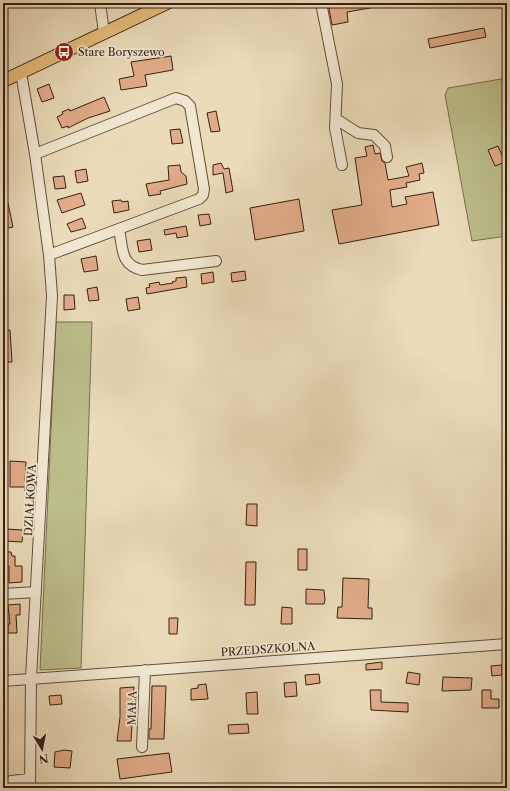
<svg xmlns="http://www.w3.org/2000/svg" width="510" height="791" font-family="'Libre Caslon Text',serif">
<style>
.green{fill:#bcbe8c;stroke:#796e4f}
.building{fill:#e2ac8a;stroke:#361f12}
.lines{fill:none;stroke-linecap:round;stroke-linejoin:round}
.minor-casing{stroke:#634e3c;stroke-width:12}
.major-casing{stroke:#361f12;stroke-width:14}
.minor{stroke:#f2e8d2;stroke-width:10}
.major{stroke:#e6be7c;stroke-width:12}
.labels{text-anchor:middle;dominant-baseline:central;stroke-width:3.5;stroke-linejoin:round;paint-order:stroke}
.poi-label{font-size:11px;fill:#361f12;stroke:#f2e8d2;text-anchor:start}
.street-label{font-size:11px;fill:#361f12;stroke:#f2e8d2}
</style>
<rect width="100%" height="100%" fill="#ebdbb9"/>
<filter id="stains"><feTurbulence type="fractalNoise" baseFrequency=".005" numOctaves="4"/><feColorMatrix values="0 0 0 0 .2 0 0 0 0 .09 0 0 0 0 .02 0 0 0 .5 -.17"/></filter>
<radialGradient id="worn" r=".72"><stop offset=".6" stop-color="#630" stop-opacity="0"/><stop offset="1" stop-color="#630" stop-opacity=".3"/></radialGradient>
<!-- green -->
<path class="green" d="M507,78V236L472,241L445,95L448,88Z
M56,322H92L81,668L40,670Z"/>
<!-- building -->
<path class="building" d="M328,3H380L381,6L347,12L348,22L332,25Z
M484,28L486,37L430,48L428,39Z
M171,56L173,70L145,75L147,86L121,90L119,79L134,76L131,62Z
M49,84L54,98L42,102L37,89Z
M104,97L110,111L88,118L68,128V126L62,128L57,117L63,114L62,112L69,109L70,111Z
M216,111L220,131L211,132L207,113Z
M180,129L183,143L172,144L170,130Z
M373,145L375,154L380,153L382,161L385,163L388,180L409,176L406,167L422,163L424,173L419,174L420,180L406,183L407,187L390,190L392,207L407,204L405,197L433,192L439,225L339,244L332,210L362,205L355,158L367,156L365,147Z
M498,146L505,162L495,166L488,150Z
M221,163L224,169L229,168L233,191L226,193L223,173L213,175V165Z
M180,165L181,172L186,176L187,184L160,191L161,194L149,196L146,184L169,180L168,166Z
M86,169L88,181L77,183L75,171Z
M64,176L66,188L55,189L53,177Z
M81,193L85,205L62,213L57,200Z
M299,199L304,231L255,240L250,208Z
M121,200L122,202L128,201L129,210L114,213L112,201Z
M8,203L13,227L4,229L3,204Z
M209,214L211,224L200,226L198,215Z
M82,218L86,228L71,232L67,224Z
M186,226L188,236L177,238L176,233L165,235L164,230Z
M150,239L152,250L139,252L137,241Z
M96,256L98,270L84,272L81,259Z
M245,271L246,280L232,282L231,273Z
M213,272L214,282L202,284L201,274Z
M186,277L187,287L147,294L146,288L150,287L149,284L159,282L160,285L173,283L172,282L176,281V278Z
M97,287L99,300L89,301L87,289Z
M64,295H74L75,309L64,310Z
M138,297L140,309L128,311L126,299Z
M3,330H10L12,362H3Z
M10,461L26,462L25,481H35V491H25V487H10Z
M247,504H257V526L246,525Z
M5,529L23,530L22,542L5,541Z
M298,549H307V570H298Z
M3,552H11L12,556H15V566H22V582L9,583V566H3Z
M246,562H256L255,605H245Z
M343,578L369,579L368,608H372V619L337,618L338,607H342Z
M306,589L324,590L325,600L324,604H306Z
M20,604V615H16L17,633H8V624H10L8,605Z
M282,607L292,608V624H281Z
M169,618H178L177,634H169Z
M382,662V669L366,670V664Z
M502,665V675L492,676L491,666Z
M408,672L420,674L419,685L406,683Z
M319,674L320,683L306,685L305,675Z
M443,677L472,678L471,690L442,691Z
M296,682L297,696L285,697L284,683Z
M206,684L208,699L191,700V689L198,688V685Z
M152,686H166L164,739H149V729H151Z
M134,687L131,741H117L120,717V688Z
M370,690H381V702L408,703V712L371,710Z
M482,690H491V699H499V708H482Z
M257,692L258,714H247L246,693Z
M61,695L62,704L50,705L49,696Z
M248,724L249,733L229,734L228,725Z
M64,750L72,751L70,768L54,767L55,752Z
M169,753L172,772L120,779L117,759Z"/>
<g class="lines">
<!-- minor casing -->
<g class="minor-casing">
<path id="minor" d="M100,3L104,33
M321,3L337,84L335,128L342,165
M21,73L35,154L49,255L52,296L31,678L30,788
M336,119L358,133L374,135L385,146L387,157
M35,154L176,98L185,101L190,106L204,189L203,195L199,199L49,255
M119,229C123,248 120,265 142,270L216,261
M3,594L36,592
M3,681L507,644
M142,747L145,670
M6,788L11,781L30,779"/>
</g>
<!-- major casing -->
<g class="major-casing">
<path id="major" d="M3,81L167,3"/>
</g>
<!-- minor -->
<use href="#minor" class="minor"/>
<!-- major -->
<use href="#major" class="major"/>
</g>
<!-- icons -->
<defs>
<g id="bus-disc" transform="scale(1)"><circle r="9.5" fill="#8f2418" stroke="#f2e8d2"/><path d="M-5-6H5V4H4V6H2V4H-2V6H-4V4H-5ZM-3.5-4V0h7V-4ZM-3.5 1.2v1.5H-2V1.2ZM2 1.2v1.5H3.5V1.2Z" fill="#fff"/></g>
</defs>
<g fill-rule="evenodd">
<use href="#bus-disc" x="64" y="52"/>
</g>
<g class="labels">
<!-- poi labels -->
<g class="poi-label">
<text x="78" y="52">Stare Boryszewo</text>
</g>
<!-- street labels -->
<g class="street-label">
<text transform="translate(30 500) rotate(-87)">DZIAŁKOWA</text>
<text transform="translate(268 649) rotate(-4)">PRZEDSZKOLNA</text>
<text transform="translate(132 708) rotate(-88)">MAŁA</text>
</g>
</g>
<!-- margin -->
<rect width="510" height="791" fill="none" stroke="#ebdbb9" stroke-width="16"/>
<rect x="4" y="4" width="502" height="783" fill="none" stroke="#361f12" stroke-width="2"/>
<rect x="8" y="8" width="494" height="775" fill="none" stroke="#361f12"/>
<!-- north arrow -->
<g transform="translate(42 749) rotate(170)" stroke="#f2e8d2" stroke-width="3" paint-order="stroke">
<path d="M0-3L7 15L0 10L-7 15Z" fill="#361f12"/>
<text y="-6" font-size="11" font-weight="bold" text-anchor="middle" fill="#361f12">N</text>
</g>
<rect width="100%" height="100%" filter="url(#stains)"/>
<rect width="100%" height="100%" fill="url(#worn)"/>
</svg>
